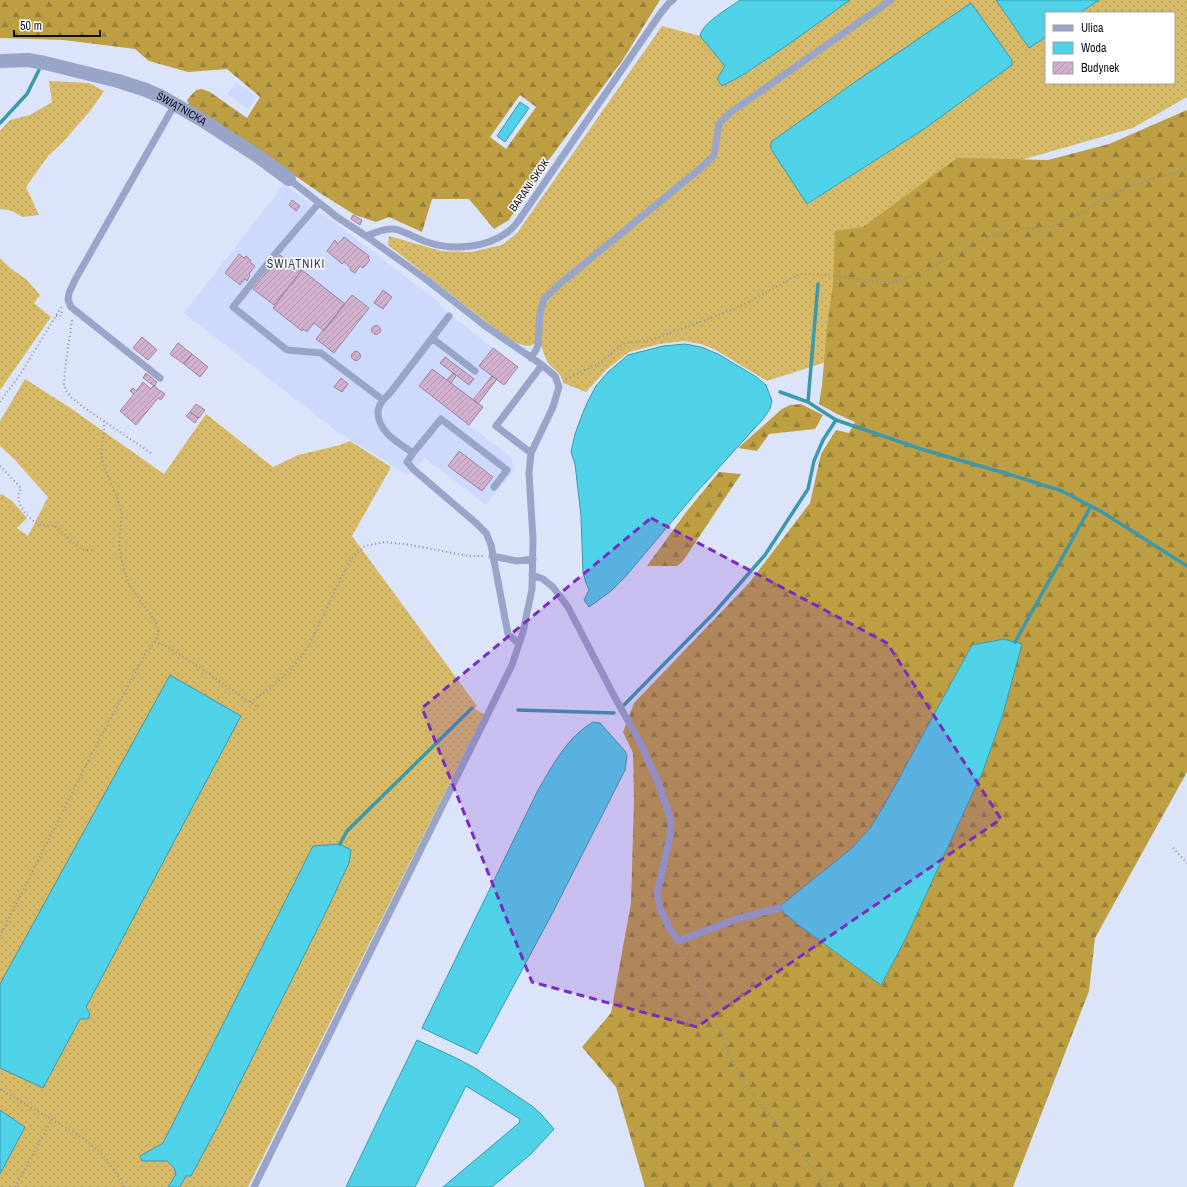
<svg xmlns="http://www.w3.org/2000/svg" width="1187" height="1187" font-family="'Archivo Narrow',sans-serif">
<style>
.built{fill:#cedafd}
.grass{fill:url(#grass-dots);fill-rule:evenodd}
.forest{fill:url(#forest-firs);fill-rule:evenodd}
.water{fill:#4fd2e7;stroke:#3c98ab}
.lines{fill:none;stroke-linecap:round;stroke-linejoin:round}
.stream{stroke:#3c98ab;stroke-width:3.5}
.building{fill:url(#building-hatch);stroke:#a1839d}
.path{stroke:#898fa2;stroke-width:2;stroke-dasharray:1 3;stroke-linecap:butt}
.service{stroke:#99a5c8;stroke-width:7}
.minor{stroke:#99a5c8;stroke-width:14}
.marked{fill:#7b2cbf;fill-opacity:0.2;stroke:#7b2cbf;stroke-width:3;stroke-dasharray:8 5;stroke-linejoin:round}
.labels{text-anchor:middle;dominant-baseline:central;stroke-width:3;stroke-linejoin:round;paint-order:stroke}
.street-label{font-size:11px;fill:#0e121f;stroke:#fff}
.neighbourhood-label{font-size:12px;letter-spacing:1px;fill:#2f3855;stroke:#fff}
</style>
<defs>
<pattern id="grass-dots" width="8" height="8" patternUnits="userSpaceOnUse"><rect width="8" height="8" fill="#d7ba68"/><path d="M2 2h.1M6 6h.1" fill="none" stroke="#b79f5a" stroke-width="1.8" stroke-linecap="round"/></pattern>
<pattern id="forest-firs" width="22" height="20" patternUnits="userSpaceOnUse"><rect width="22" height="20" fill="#bd9e43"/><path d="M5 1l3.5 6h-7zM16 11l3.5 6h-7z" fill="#987f37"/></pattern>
<pattern id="building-hatch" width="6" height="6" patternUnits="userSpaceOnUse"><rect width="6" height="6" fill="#d1b1cd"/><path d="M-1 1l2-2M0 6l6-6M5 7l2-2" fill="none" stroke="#b297b0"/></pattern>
</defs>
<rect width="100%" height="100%" fill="#dce4fa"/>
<!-- built -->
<path class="built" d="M236,82L257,97L248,109L227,94Z
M284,184L309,203L310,206L308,208L317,215L319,213H322L440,303L439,304L448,313L518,367L504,385L497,380L478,404L483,407L469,425L511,457L514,470L486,505L425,458L408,475L339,433L184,313Z"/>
<!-- grass -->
<path class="grass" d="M850,0H996L1029,48L1046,37V83H1174V13H1080L1099,0H1187V97L1133,128L997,167L935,327L767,381L716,350L701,344L684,341L660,344L629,352L606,370L586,392L563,383C561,372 556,372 550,365C545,359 544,354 542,347L534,344C523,352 499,331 489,324L388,245L389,236L441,251L471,252L502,245L517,233L662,26L700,36L725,66L717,79L722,86L744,75L789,44ZM1012,65L924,129L808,204L771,149L772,142L855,82Z
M49,81L89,83L104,91L91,110L62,143L48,156L26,187L39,215L23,217L9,210L0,209V131L10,120L30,115L52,102Z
M0,258L10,268L26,279L40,295L34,303L51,317L0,390Z
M25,379L69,407L164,474L206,414L273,467L298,455L340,445L350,441L391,467L352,536L477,706L475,709L484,714L248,1187H180L218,1126L325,914L349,863L313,846L163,1143L140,1156L142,1161H167L174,1168L176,1174L168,1187H0V1174L25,1127L0,1110V495L2,494L12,501L27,518L17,528L28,536L48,497L15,460L0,446V421Z"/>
<!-- forest -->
<path class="forest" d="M0,0H660L622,61L545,165L509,220L494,229L469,199H432L422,232L389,217L376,222L355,215L320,193L259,151L190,107L187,100L196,90L202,89L210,92L247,118L260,97L227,69L188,72L149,61L135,49L64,40L0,38ZM520,95L536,107L506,149L490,137Z
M1187,110V772L1095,938L1089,991L1013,1187H645L616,1087L582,1047L611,1013L631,903L634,800L633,753L623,732L634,703L749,583L810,503L821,454L836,430L849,433L855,422L837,414L819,404L822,385L827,327L833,284L835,231L863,227L957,158L1048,160L1109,144ZM1022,644L1003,714L983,771L905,940L881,985L801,927L783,912L780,906L852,848L870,828L885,804L972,645Z
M801,404L823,415L815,429L769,434L757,451L738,448L782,409L790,405Z
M719,472L741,474L683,561L677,566H647L687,511Z"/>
<!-- water -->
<path class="water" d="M740,0H850L789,44L743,75L722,86L717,79L725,66L700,36C702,23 729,8 740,0Z
M996,0H1099L1080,13H1046V37L1029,48Z
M971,3L1012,60V65L924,129L807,204L771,149V142L855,82Z
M520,102L529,108L505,142L497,136Z
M685,344L701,347L718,354L755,376L766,385L772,401L770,409L763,419L695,494L626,576L611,591L589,607L584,600L589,590L586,583L583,572L581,516L575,464L571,452L575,434L582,415L587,403L596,386L608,372L628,355L663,346Z
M1004,639L1022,644L1003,714L983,771L905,940L881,985L801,927L783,912L780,906L852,848L870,828L885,804L972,645Z
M170,675L241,716L86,1007L90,1014L88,1019H80L43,1088L0,1068V984Z
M593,722L600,723L625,751L627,756L625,770L552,914L477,1054L422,1028L538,790C553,765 567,737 593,722Z
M340,844L351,850L349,863L325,914L218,1126L191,1176H186L180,1187H168L176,1174L174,1168L167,1161H142L140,1156L163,1143L313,846Z
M417,1040L454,1057L475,1068L532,1106L541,1114L554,1129L531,1154L492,1187H443L519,1123L520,1119L466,1086L415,1187H346L393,1089Z
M0,1110L25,1127L0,1174Z"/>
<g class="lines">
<!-- stream -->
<path class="stream" d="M0,123L27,94L39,70
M780,392L808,402L836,420L924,450L1005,473L1062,491L1102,512L1187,566
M808,402L818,284
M1015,642L1091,506
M624,705L713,614L765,555L808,489L814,461L823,440L836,420
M518,710L614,713
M340,844L347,831L472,708"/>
</g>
<!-- building -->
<path class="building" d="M292,200L300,206L296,211L289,205Z
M353,215L362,220L360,225L351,219Z
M344,237L369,256L368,258L370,260L363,268L360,266L355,273L350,270L351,268L344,262L342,264L327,251L335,240L338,244Z
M239,254L244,258L246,256L251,260L250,262L255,266L249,274L250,275L247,281L245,279L240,285L225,273Z
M280,255L301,271L274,305L253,289Z
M302,270L345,304L324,331L314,323L307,332L303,329L302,331L273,308Z
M383,290L392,297L383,309L374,303Z
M352,295L369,308L334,353L316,339Z
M371.5 330a4.5 4.5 0 1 1 9 0a4.5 4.5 0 1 1-9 0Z
M142,337L157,350L148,360L133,348Z
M178,343L192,354L184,364L170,354Z
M493,348L518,367L504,385L479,366Z
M351.5 356a4.5 4.5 0 1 1 9 0a4.5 4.5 0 1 1-9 0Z
M192,354L208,367L200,377L184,364Z
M445,357L474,379L469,385L440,363Z
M432,369L483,407L469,425L419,386Z
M146,373L157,382L154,386L143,378Z
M453,373L456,376L451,383L447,380Z
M492,376L497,379L478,404L473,400Z
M341,378L348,384L342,392L334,387Z
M143,382L151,389L153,386H156V388L165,394L161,400L158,398L136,425L120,411L134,394L130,391L133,388L136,391Z
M196,404L205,410L199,418L190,412Z
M190,412L198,418L195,423L186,416Z
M459,451L493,477L482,491L448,466Z"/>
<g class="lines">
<!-- path -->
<path class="path" d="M56,316H60L62,314V310
M72,320L65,369L64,384L66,391L71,397L83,407L151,453
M566,379L596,365L625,343L651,340L719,315L745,304L799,274L828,275L859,280L889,283L919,274L990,236L1022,229L1050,227L1068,220L1099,202L1130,186L1181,170L1187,167
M0,402L21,373L62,306
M104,421V429L101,453L103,464L119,503L122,514L119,544L123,567L130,586L155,621L159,633L155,642
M0,466L21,488C13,501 26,517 38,524C43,526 50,524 56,527C65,533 73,544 82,549C85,551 91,550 95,550
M250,702L271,688L289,671L303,655L314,635L343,574L353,557L365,546L384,542L405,544L468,556H484
M1173,848L1187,863
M0,936L87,763L144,656L155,642L166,646L193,663L257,707
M682,948L701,986L732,1060L746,1087L808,1162L827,1187
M0,1089L83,1138L98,1150L107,1160L125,1187
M15,1187L52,1119"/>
<!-- service -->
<path class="service" d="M289,179L337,217L366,236C374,233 384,228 393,229C401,229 417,239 427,242C452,251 487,248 509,231C513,228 516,224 519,220L660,14L669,3L673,0
M319,203L276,253L233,307L287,350L321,353L383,400C381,403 378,408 378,411C377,432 399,443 413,453L441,419L507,470L494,487
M432,338L475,371
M531,358L536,350L538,345L540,313L544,299L562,282L702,167L714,155L719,124L731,112L891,0
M160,378L71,307L68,300L69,293L75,280L175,104
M383,400L390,393L449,316
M413,453L407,462L414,470L476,523L486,533L491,545L508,634L519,644
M531,453L496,426L542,365
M492,556L517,561L533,559
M532,575L543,579L553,587L568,607L613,694L641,744L658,782L671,820L670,836L657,894L661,911L670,929L679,941L737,919L779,908
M254,1187L512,665L523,632L532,589L533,539L529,473L531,453L553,407L559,387L555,376L542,365L484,325L423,277L366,236"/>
<!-- minor -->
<path class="minor" id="s1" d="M0,61L28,60L45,63L118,81L146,90L162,97L202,120L259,157L289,179"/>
</g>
<!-- marked area -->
<path class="marked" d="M651,518L887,643L1001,819L697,1027L532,982L422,708Z"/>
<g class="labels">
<!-- street labels -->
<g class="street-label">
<text stroke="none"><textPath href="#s1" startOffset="190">ŚWIĄTNICKA</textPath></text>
<text transform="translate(529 185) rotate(-55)">BARANI SKOK</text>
</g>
<!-- neighbourhood labels -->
<g class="neighbourhood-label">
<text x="296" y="264">ŚWIĄTNIKI</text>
</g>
</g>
<!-- legend -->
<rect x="1045" y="12" width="130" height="72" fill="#ffffff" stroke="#9fa0a5"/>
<rect x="1053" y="25" width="20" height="6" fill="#99a5c8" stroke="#9fa0a5"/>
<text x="1081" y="32" font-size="12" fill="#0e121f">Ulica</text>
<rect x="1053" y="42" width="20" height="12" fill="#4fd2e7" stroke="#9fa0a5"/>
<text x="1081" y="52" font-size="12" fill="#0e121f">Woda</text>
<rect x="1053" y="62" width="20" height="12" fill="url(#building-hatch)" stroke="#9fa0a5"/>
<text x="1081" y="72" font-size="12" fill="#0e121f">Budynek</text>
<!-- scale -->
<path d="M14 30v6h86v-6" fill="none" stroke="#0e121f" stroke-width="2"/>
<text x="20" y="30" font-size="12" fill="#0e121f" stroke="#ffffff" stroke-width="3" paint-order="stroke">50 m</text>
</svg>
